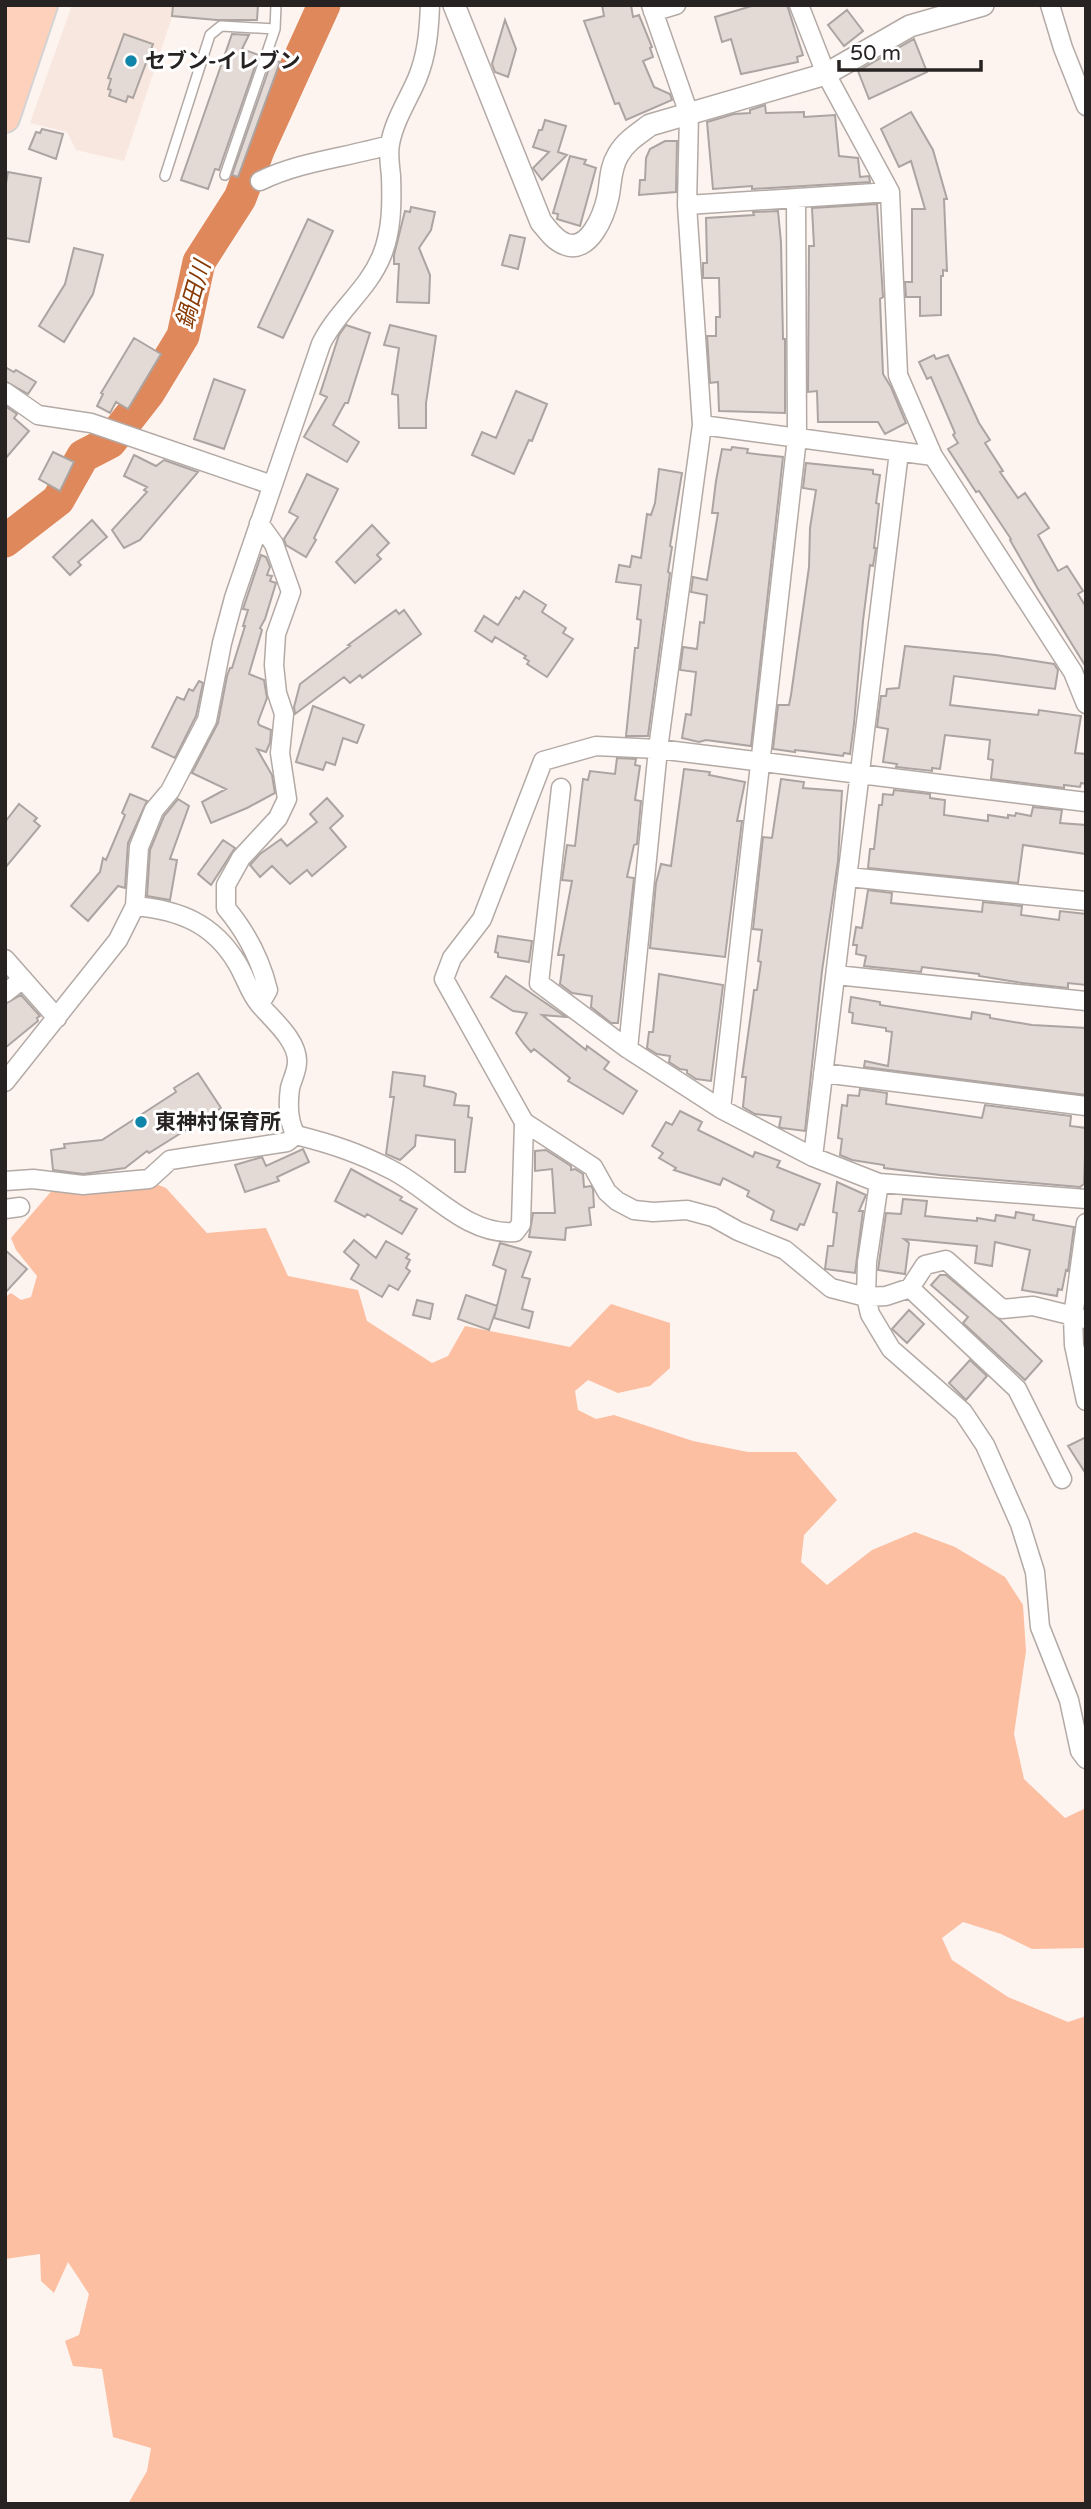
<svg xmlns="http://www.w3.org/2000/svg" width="1091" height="2509" font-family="'Varela Round','Noto Sans JP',sans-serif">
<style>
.built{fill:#f8e7df}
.green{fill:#fcbfa2}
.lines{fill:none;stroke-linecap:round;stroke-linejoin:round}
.river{stroke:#de885c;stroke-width:33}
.building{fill:#e3dad6;stroke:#aca4a0;stroke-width:2}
.service-casing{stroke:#b3aaa6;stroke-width:12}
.minor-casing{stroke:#b3aaa6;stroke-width:21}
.tertiary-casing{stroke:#b3aaa6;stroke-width:24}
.primary-casing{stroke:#d4d3d3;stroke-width:32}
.service{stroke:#fff;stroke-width:9}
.minor{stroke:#fff;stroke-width:18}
.tertiary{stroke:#fff;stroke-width:21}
.primary{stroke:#fed1bc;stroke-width:28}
.poi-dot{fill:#1085aa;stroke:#fff;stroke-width:2.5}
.labels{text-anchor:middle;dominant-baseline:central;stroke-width:6;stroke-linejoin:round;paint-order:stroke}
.poi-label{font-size:21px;font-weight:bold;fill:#272322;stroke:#fff;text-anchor:start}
.water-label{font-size:23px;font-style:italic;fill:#883a04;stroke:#fff}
</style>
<rect width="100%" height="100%" fill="#fdf4f0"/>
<!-- built -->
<path class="built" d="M72,5H176L124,161L76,150L67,132L30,123Z"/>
<!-- green -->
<path class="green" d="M136,1176L166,1188L207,1233L266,1228L288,1276L358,1290L367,1321L432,1363L448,1356L465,1326L570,1347L611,1304L670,1323V1368L650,1386L618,1393L588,1380L575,1391L578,1410L596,1419L614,1415L693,1441L748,1452H796L837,1500L804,1535L801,1562L827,1585L872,1550L915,1532L955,1547L1005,1577L1023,1605L1026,1651L1014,1734L1024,1779L1065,1818L1086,1808V1948L1032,1949L1001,1934L963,1922L942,1938L952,1960L1008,1997L1068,2022L1086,2016V2504H128L147,2471L151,2448L113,2437L102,2369L73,2366L65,2341L79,2335L89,2294L68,2262L54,2293L41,2281L40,2254L5,2259V1297L11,1293L21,1300L31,1297L37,1276L16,1250L11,1238L55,1187Z"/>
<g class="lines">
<!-- river -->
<path class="river" d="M5,541L58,500L83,456L110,442L149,392L183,336L199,262L240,198L259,148L324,5"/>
</g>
<!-- building -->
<path class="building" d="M173,5H258L257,20H217L172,16Z
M602,5H631L633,17L639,15L652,47L650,48L653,57L643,61L654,87L670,94L672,100L626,120L619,103L615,104L584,21L604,16Z
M755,5H787L803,55L797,57L798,62L741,74L731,39L722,42L715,17Z
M847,10L863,31L844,46L828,25Z
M505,20L516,49L508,77L495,72L492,64Z
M124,34L153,44L133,98L128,96L126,102L109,96L111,90L108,89L111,79L108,78Z
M232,34L249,35L242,49L259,55L219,170L215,169L208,189L181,180Z
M914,39L927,72L869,99L858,71Z
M272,60L280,62L238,177L232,175Z
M765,105L766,113L804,112V117L835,115L839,156L858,158L860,177L869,176L870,182L752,189V186L713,189L707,122L734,114L750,113V110Z
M911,112L933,150L947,199H944L947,271L943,270V276H941V315L920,316V297H906L905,282H912V209H925L911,161L899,167L881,129Z
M545,120L566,126L558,152L567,155L542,180L533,168L549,152L533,147L539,130H542Z
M42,129L63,134L56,159L29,149L36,132L40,133Z
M665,141H677L676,192L639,195L640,180H645L646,158L650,149Z
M570,156L586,160L584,164L596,168L580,226L557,219L558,214L553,213Z
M8,172L41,178L29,242L5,238V189Z
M877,204L883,297L880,299L883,374L891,387L906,423L885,434L878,422H818L817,391L808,392L809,246H814L812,208Z
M411,207L435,212L431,230L419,248L430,275L429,303L397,302L399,264H394V255L405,211L410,212Z
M778,211L781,242L783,339H785V413L719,411L718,382L710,383L707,336H716V317H720L719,278H703V263H707L706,218L754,215L753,212Z
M308,219L333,231L283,338L258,327Z
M510,235L525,238L518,269L502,265Z
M74,248L103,255L93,294L64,342L39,326L65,284Z
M346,325L370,333L348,403H345L333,425L359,442L347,462L304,437L327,397L320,394L339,335Z
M390,325L436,336L426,403V428H399L398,395L392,394L399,348L384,345Z
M134,338L161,354L128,409L116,402L110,413L97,406L103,394L101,393Z
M934,355L936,359L948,355L979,423L990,440L985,443L1003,471L1000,472L1018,498L1025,493L1049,528L1038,535L1058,571L1067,566L1083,591L1078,594L1086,607V667L1038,589L1010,540L1011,539L979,491L976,492L948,449L958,443L953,435L955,433L931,377L927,379L919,362Z
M5,367L14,372L16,370L36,382L28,394L5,381Z
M214,379L245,390L224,449L194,439Z
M516,391L547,404L532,441L529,440L514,474L472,455L482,432L496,438Z
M5,406L17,414L14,418L29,431L5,459Z
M732,447L748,449L747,453L783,457L751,746L706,740L699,742L682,738L686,714L691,715L696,672L680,670L683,647L697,649L700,622L704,623L707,595L691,592L693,577L707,580L718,513H712L716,481L722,449L731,450Z
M53,452L74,462L60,491L39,479Z
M134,455L156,466L164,460L198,472L140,540L124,548L112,530L147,492L144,490L147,487L124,476Z
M806,463L873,470V474L880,475L876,503L879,504L874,548H876L873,566L870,565L863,621L854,724L850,754L844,753L843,756L804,751L795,750V752L773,749L778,705H789L791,695L809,567L810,528L816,490L803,488Z
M659,469L682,473L670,546L672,547L668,572L670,573L648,736H626L635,648H638L641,620L637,619L641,585L616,582L619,565L630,567L632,556L641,558L647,514L651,515L655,503Z
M307,474L338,489L314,538L316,540L306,557L286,545L284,539L298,517L289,512Z
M92,520L107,537L78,562L81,565L70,575L53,557Z
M372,525L389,543L377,555L381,559L355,583L336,562Z
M261,555L266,557L270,567L267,575L272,576L270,581L276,583L265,619L260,628L262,630L249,674L264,680L267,698L258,722L259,725L271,730L270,743L266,752L257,749L272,775L275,793L247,808L211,823L202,802L226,789L192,773L218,723L227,676L230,668H232L245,626H243L248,610L243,609Z
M524,591L546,605L542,612L566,628L563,633L573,639L547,677L527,664L529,661L524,658L526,656L495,637L492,642L475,631L484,616L498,625L516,597L519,599Z
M396,610L399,614L404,610L421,634L362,678L360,675L350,683L344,677L295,714L294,707L300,684L350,646L348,645Z
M905,646L996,655L1054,664L1058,670L1055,689L954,676L950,705L1038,715L1039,710L1081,716L1075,753L1086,754V784L1081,783L1080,787L1064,785V788L991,779L993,760L988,759L990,740L945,735L940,769L932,768V771L896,767L897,764L883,762L888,729L877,727L881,696H886L887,689L899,688Z
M199,681L203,683L196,716L175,758L152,747L177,697L184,700L189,689L193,691Z
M313,706L364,725L357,743L343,738L335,765L326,762L323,770L296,762Z
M617,758L636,759L635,765L640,766L635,800L641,801L637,844L634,845L627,877L634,878L618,1023H611L591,1007L592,996L572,993L560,984L564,955H558L572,881L562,880L567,845L575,846L583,779L588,780L590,771L615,774Z
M684,769L710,772L709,775L745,782L737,821H742L725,957L650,948L656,883L661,864L671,866Z
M781,779L804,782L803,788L842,791L838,861L822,971L805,1131L782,1128L779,1127L781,1117L755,1114L743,1107L746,1077H742L752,1006L754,990H757L761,962L758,961L762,930L753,929L763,837L772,838Z
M894,790L930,794V798L945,800L944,815L988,821V815L1008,818V815L1015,816L1016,813L1031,816L1033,807L1062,810L1060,823L1086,825V854L1023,845L1018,883L868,868L870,849H874L879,805H882L883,794L893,795Z
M130,794L147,801L128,843L125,888L118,886L88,921L71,906L100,872L103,858L106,860L125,815L122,813Z
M327,798L343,816L330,828L346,847L312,876L307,870L290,884L272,866L260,877L250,865L260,854L281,839L287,846L317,822L310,814Z
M178,799L189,806L170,859L177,860L170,900L147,896L150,850L164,816Z
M19,804L37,818L34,821L40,826L5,868V822Z
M223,840L235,848L211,885L198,874Z
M868,890L892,893L891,903L982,912L983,902L1022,906L1021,915L1059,920L1060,911L1086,914V985L1068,983V988L1022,983L979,976V974L922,967L921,972L864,966L866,956L856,954L857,945H853L856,927L862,928Z
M498,936L532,941L529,962L498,957V953L495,952Z
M659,974L723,985L711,1081L696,1079L687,1073V1070L680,1069L669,1062L670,1056L657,1054L647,1048L649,1032H653Z
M506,976L566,1017L542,1015L586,1050L587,1046L609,1062L604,1069L637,1091L623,1114L568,1081L570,1078L534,1049L531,1052L524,1044L516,1033L527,1013L513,1011L491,997Z
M21,995L40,1016L37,1018L38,1021L5,1048V1004Z
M851,997L880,1002V1005L971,1019L972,1012L990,1015V1018L1032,1025L1086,1028V1095L864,1067L865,1061L888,1066L892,1032L886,1031V1028L852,1023L853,1013L849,1012Z
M393,1072L425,1076L424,1086L453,1092L456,1094L454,1105L469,1106L468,1117L472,1118L465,1172H455V1140L416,1135L415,1146L400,1160L386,1154L394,1097H390Z
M198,1073L221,1108L149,1153L147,1151L125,1168L83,1174L53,1170L51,1150L65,1148L64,1144L102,1140L176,1092L174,1088Z
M860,1089L887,1093L886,1104L982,1118L985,1105L1071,1116L1070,1126L1086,1128L1084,1184L1080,1187L940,1175L884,1168V1165L852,1160L840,1155L842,1139L838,1138L842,1105L847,1106L848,1095L859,1096Z
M680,1111L702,1122L698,1130L753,1157L755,1152L780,1161L777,1167L820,1184L804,1225L800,1224L797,1230L771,1220L774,1211L747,1196L749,1191L723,1178L720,1185L674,1170L676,1168L659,1158L663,1153L652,1146L666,1122L672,1125Z
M303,1149L309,1162L277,1177L279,1181L245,1192L235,1165L262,1157L266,1166Z
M546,1150L571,1166V1170L575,1169L583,1174L584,1187L591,1186L593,1189L594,1207L589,1208L591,1225L566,1228L565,1240L529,1237L533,1213H555L552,1169L535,1171V1151Z
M351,1169L402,1197L400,1200L417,1209L402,1234L367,1214L365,1217L335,1201Z
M837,1182L866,1195L859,1211H863L855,1273L825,1269L828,1246H833L837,1213L833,1212Z
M903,1199L927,1201L925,1216L977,1221V1218L995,1221L996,1215L1015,1218L1016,1212L1034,1215L1033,1220L1074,1227L1068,1271L1066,1270L1062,1290L1058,1289L1057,1296L1022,1290L1030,1250L995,1242L992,1266L975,1263L977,1246L904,1239L909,1243L905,1274L878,1270L886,1213L901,1214Z
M354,1240L376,1258L386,1241L409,1254L406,1258L410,1260L406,1268L410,1271L398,1290L389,1285L382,1297L351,1279L359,1265L344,1252Z
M500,1243L531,1252L522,1277L530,1279L522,1309L533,1312L529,1328L494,1318L497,1307L489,1330L458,1319L466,1295L497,1306L506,1270L493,1265Z
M5,1250L27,1269L5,1293Z
M940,1275H946L1000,1320L1042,1361L1025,1380L963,1323L968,1317L931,1285Z
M417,1300L433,1304L430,1319L413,1315Z
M909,1310L924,1324L907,1343L892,1329Z
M970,1360L987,1376L966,1400L949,1383Z
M1086,1437V1474L1068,1446Z"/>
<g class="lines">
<!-- service casing -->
<g class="service-casing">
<path id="service" d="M225,175L275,29L276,5
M165,176L210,35L221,26L275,29"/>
</g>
<!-- minor casing -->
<g class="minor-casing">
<path id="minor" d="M799,5L826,74L890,192L898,375L933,456
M1050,5L1063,48L1086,106
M653,12L676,5
M260,181C301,161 345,158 389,145
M687,205L890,192
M5,392L38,415L91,423L272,485
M702,425L933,456L1073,672L1086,704
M259,523L274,544L291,592L276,634L274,665L277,693L284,714L280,753L287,799L278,818L241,858L226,885V908C247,933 260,958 268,990L260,1004
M561,788L539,983L628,1049L721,1109L813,1157L879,1183L1086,1199
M1086,802L658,749L596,746L543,761L482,919L452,958L444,979L524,1122L593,1167L607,1192L617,1201L634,1210L653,1212L687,1210L713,1217L738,1231L785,1250L831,1288L866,1297L886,1296L910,1288L925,1265L946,1260L1002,1309L1033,1306L1086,1319
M848,877L1086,901
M135,906C179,910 213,923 237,963C246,978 249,992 260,1005C273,1020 298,1041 297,1062C297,1071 292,1080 290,1088C288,1103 288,1122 296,1135
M5,959L57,1018
M836,975L1086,1001
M5,993L23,979
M628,1049L658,749L702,425L687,205L689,114L651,5
M823,1073L1086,1106
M5,1082L118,940L135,906L139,847L154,810L170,791L207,720L222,643L234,598L321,344C337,311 368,290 382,255C392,230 392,203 391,176C390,166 388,153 390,144C394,121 408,100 417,79C427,55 429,31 430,5
M721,1109L797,438L796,198
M296,1135C332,1144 359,1153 392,1170C431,1190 467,1236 515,1232L521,1224L524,1122
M813,1157L899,452
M5,1181L33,1179L83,1185L149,1179L170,1160L287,1142L296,1135
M879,1183L867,1262L866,1297L870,1314L891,1349L963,1412L985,1445L1020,1524L1035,1572L1040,1627L1069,1700L1080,1751L1086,1759
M5,1209L20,1207
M1086,1223L1073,1317L1074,1345L1086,1401
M910,1288L1017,1389L1062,1479"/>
</g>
<!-- tertiary casing -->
<g class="tertiary-casing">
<path id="tertiary" d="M454,5L541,222C548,230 554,240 565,244C589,254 604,215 608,197C611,182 610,168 618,155C626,141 638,134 650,125L826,74L910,26L983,5"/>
</g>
<!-- primary casing -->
<g class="primary-casing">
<path id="primary" d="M5,61L21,5
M5,118L43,5"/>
</g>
<!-- service -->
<use href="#service" class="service"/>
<!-- minor -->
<use href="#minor" class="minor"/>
<!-- tertiary -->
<use href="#tertiary" class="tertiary"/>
<!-- primary -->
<use href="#primary" class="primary"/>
</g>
<!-- markers -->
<g class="poi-dot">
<circle cx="131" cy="61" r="7"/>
<circle cx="141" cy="1122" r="7"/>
</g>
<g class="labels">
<!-- poi labels -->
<g class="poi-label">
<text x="145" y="61">セブン-イレブン</text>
<text x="155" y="1122">東神村保育所</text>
</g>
<!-- water labels -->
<g class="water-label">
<text transform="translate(194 295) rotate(-74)">鍋田川</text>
</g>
</g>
<!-- border -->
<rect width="1091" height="2509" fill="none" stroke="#272322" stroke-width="14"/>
<!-- scale -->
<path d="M839 60v10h142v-10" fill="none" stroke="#272322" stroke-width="3.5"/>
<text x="850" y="60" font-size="21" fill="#272322" stroke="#ffffff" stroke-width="5" paint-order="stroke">50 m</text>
</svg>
